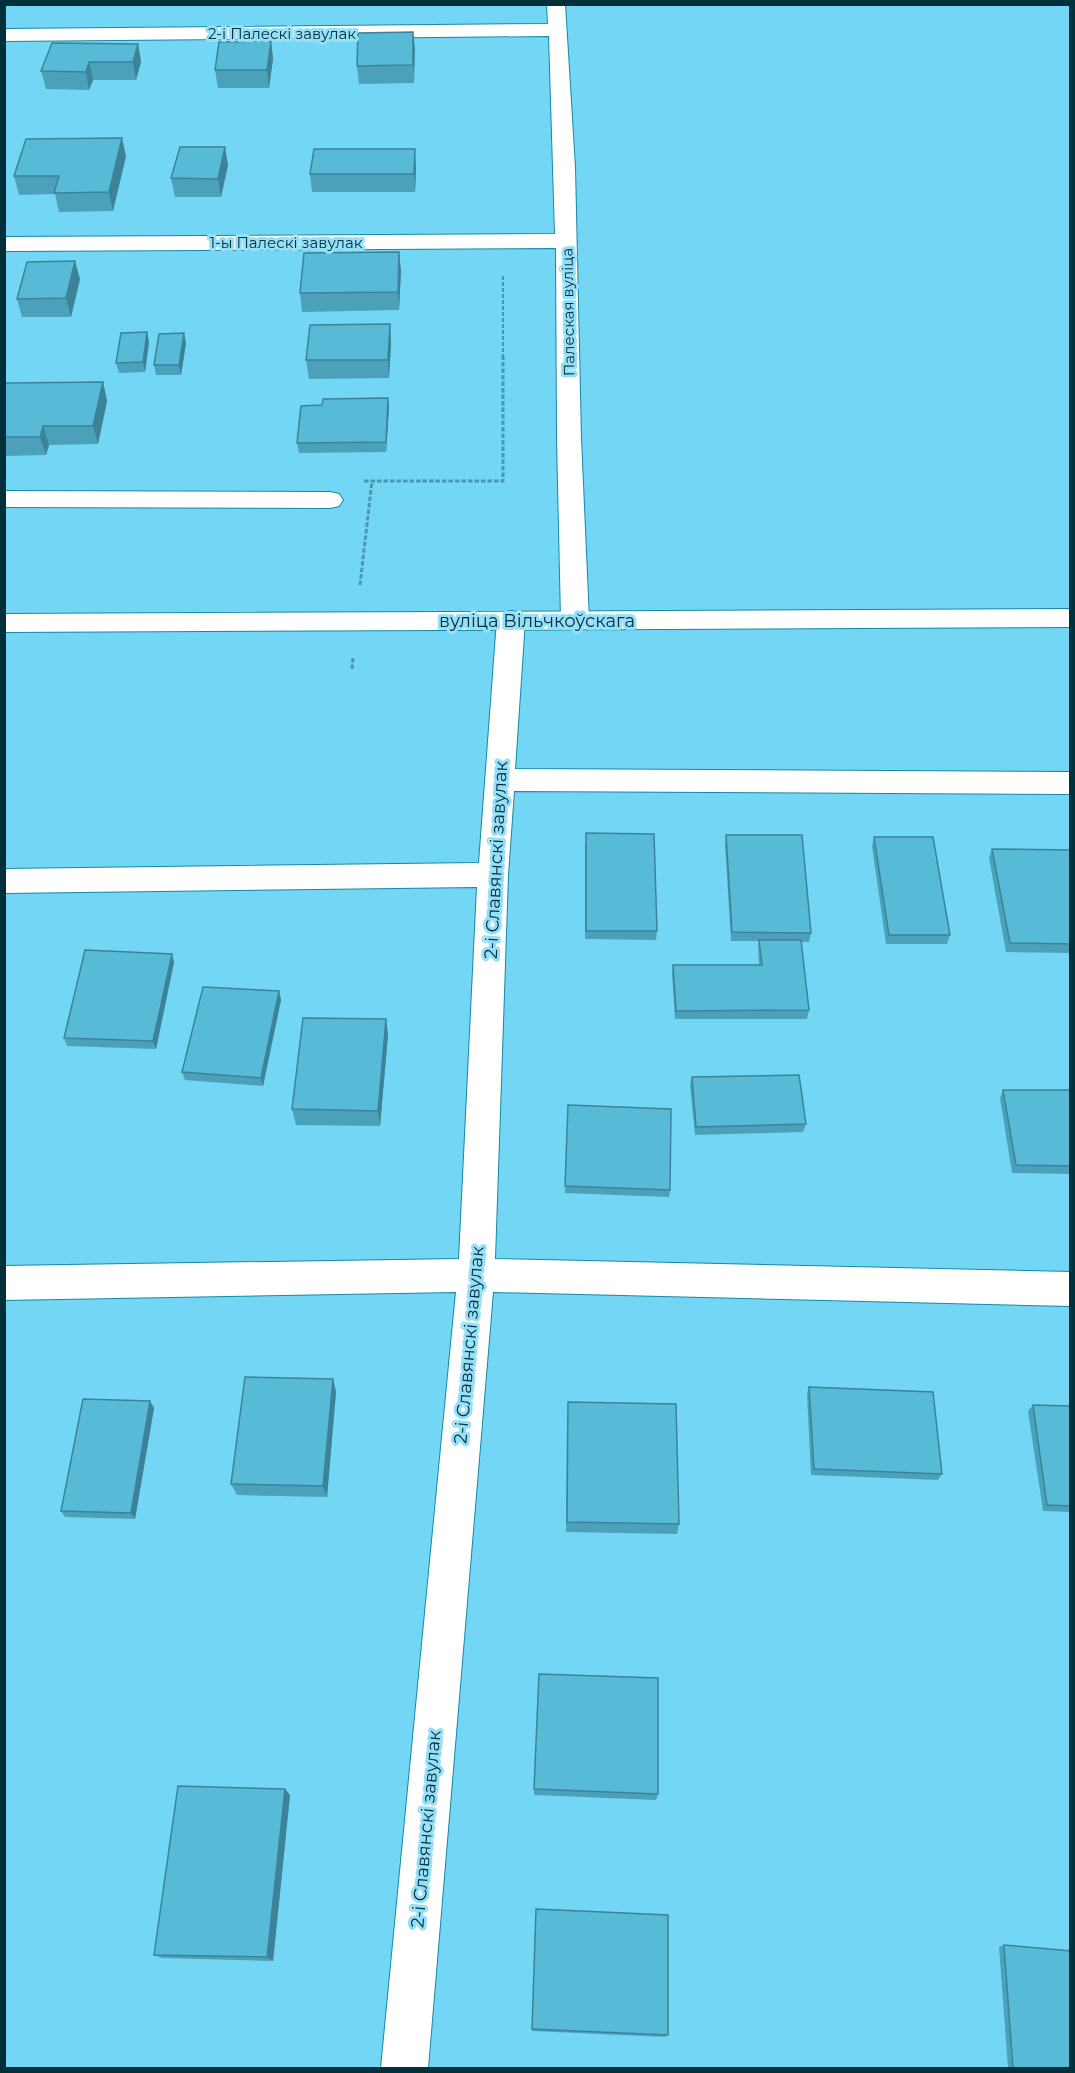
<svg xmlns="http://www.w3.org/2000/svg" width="1075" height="2073" font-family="Montserrat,sans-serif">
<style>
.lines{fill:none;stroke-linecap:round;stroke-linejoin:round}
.minor-casing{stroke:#1589a5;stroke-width:2}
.secondary-casing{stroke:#1589a5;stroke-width:2}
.path-far1{stroke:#4998af;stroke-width:2;stroke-dasharray:4 2;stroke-linecap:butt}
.path{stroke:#4998af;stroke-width:3;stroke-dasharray:4.5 2;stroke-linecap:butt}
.minor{fill:#fff;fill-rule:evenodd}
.secondary{fill:#fff;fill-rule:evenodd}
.wall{fill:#4ba1ba}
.shaded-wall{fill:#3d8397}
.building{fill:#57bbd8;stroke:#3d8397;stroke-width:1.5}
.labels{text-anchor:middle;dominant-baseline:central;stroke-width:6;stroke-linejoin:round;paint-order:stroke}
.far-street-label{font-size:15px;fill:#012f3b;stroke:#95e0f8}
.street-label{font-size:18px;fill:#012f3b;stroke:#95e0f8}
</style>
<rect width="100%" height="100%" fill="#73d6f4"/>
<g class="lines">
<!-- minor casing -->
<g class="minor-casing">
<path id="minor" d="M547,4H565L575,167L581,438L589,620L585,627L575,629L565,627L561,620L557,438L556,248L4,251V237L555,234L549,36L4,41V29L548,24Z
M4,491L330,492L339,494L343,500L339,506L330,508L4,507Z
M511,611L521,613L525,620L515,769L1070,772V794L514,791L508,875L495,1259L1070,1272V1306L493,1292L428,2068H381L456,1292L4,1300V1266L459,1259L477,887L4,893V869L479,863L497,620L501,613Z"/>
</g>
<!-- secondary casing -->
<g class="secondary-casing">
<path id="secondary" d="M1070,609V627L4,632V614Z"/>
</g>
<!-- path-far1 -->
<path class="path-far1" d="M503,276V356"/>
<!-- path -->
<path class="path" d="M364,481H503V354
M360,585L372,481
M352,669L353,658"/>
<!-- minor -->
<use href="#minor" class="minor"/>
<!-- secondary -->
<use href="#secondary" class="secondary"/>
</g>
<!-- wall -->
<path class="wall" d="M413,32L414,83L359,84L357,66Z
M271,41L273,59L269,88H218L215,70Z
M138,44L141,62L136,80H93L89,90L46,89L41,71Z
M126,156L113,211L59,212L55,194L19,195L14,176Z
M228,165L221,197H175L171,178Z
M416,168L415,192H312L310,174Z
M401,270L399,310L302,312L300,293Z
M80,279L71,317H22L17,299Z
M390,324L391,343L389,378L309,379L306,360Z
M147,332L149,342L145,372L119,373L116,363Z
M186,343L181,375H156L154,365Z
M103,382L107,401L98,444L49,445L46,455L4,456V389Z
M322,405L389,408L386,452L299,453L297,443Z
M726,835L811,933L809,942H801L809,1010L807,1019H675L672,974L673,965H759L758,948L759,941H731L725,844Z
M874,837L950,935L947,944H886L872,846Z
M585,842L657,931L656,940L585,939Z
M992,849L1071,850V953L1006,952L989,858Z
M174,962L156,1049L67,1046L64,1038Z
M279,991L281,1000L263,1086L185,1080L182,1072Z
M386,1019L388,1035L380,1126L296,1125L292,1109Z
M692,1077L806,1124L803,1132L695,1135L690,1085Z
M1003,1090H1071V1174L1012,1173L1000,1098Z
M568,1105L670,1190L669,1197L565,1193Z
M333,1379L336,1392L327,1497L237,1495L231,1484Z
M809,1387L942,1474L938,1480L811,1475L807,1394Z
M1033,1405L1071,1406V1512L1043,1511L1028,1411Z
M154,1408L135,1519L65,1517L61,1511Z
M567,1414L679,1524L677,1534L566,1532Z
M534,1789L658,1794L656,1800L534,1795Z
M290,1795L273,1961L162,1958L154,1955Z
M536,1909L668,2035L665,2037L532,2031Z
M1004,1945L1071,2068H1008L999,1947Z"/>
<!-- shaded-wall -->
<path class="shaded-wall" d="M413,32L415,49L414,83L413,65Z
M271,41L273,59L269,88L267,70Z
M138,44L141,62L136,80L133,62Z
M89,62L93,80L89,90L86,72Z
M122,138L126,156L113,211L109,192Z
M225,147L228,165L221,197L218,179Z
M415,149L416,168L415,192L414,174Z
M399,252L401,270L399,310L398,292Z
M75,261L80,279L71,317L66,298Z
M390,324L391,343L389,378L388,360Z
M147,332L149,342L145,372L143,362Z
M184,333L186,343L181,375L179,365Z
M103,382L107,401L98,444L93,426Z
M388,398L389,408L386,452V442Z
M43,426L49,445L46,455L40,437Z
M172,954L174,962L156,1049L153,1041Z
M279,991L281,1000L263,1086L261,1078Z
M386,1019L388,1035L380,1126L378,1111Z
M333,1379L336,1392L327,1497L323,1486Z
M150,1401L154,1408L135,1519L131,1513Z
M285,1789L290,1795L273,1961L267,1957Z"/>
<!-- building -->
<path class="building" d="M413,32V65L357,66L358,33Z
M271,41L267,70H215L219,42Z
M52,43L138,44L133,62H89L86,72L41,71Z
M122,138L109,192L54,193L59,176H14L26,139Z
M180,147H225L218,179L171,178Z
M314,149H415L414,174H310Z
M399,252L398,292L300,293L304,253Z
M75,261L66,298L17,299L27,262Z
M390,324L388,360H306L310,325Z
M147,332L143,362L116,363L121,333Z
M184,333L179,365H154L159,334Z
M103,382L93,426H43L40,437H4V389L6,383Z
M388,398L386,442L297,443L301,406L322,405L323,399Z
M586,833L654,834L657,931H586Z
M726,835H802L811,933L732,932Z
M874,837H933L950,935H889Z
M992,849L1071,850V944L1010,943Z
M759,940H801L809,1010L676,1011L673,965H762Z
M85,950L172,954L153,1041L64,1038Z
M203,987L279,991L261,1078L182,1072Z
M303,1018L386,1019L378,1111L292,1109Z
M799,1075L806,1124L696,1127L692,1077Z
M1003,1090H1071V1166L1016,1165Z
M568,1105L671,1109L670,1190L565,1186Z
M245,1377L333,1379L323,1486L231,1484Z
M809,1387L933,1392L942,1474L814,1469Z
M83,1399L150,1401L131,1513L61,1511Z
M568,1402L676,1404L679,1524L567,1522Z
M1033,1405L1071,1406V1506L1047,1505Z
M539,1674L658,1678V1794L534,1789Z
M178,1786L285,1789L267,1957L154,1955Z
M536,1909L668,1915V2035L532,2029Z
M1004,1945L1071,1951V2068H1013Z"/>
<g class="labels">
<!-- far-street labels -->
<g class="far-street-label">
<text x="282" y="33">2-і Палескі завулак</text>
<text x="286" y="242">1-ы Палескі завулак</text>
<text transform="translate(568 312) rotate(-91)">Палеская вуліца</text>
</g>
<!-- street labels -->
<g class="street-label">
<text x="537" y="621">вуліца Вільчкоўскага</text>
<text transform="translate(496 860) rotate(-87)">2-і Славянскі завулак</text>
<text transform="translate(469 1345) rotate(-85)">2-і Славянскі завулак</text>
<text transform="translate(426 1829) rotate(-85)">2-і Славянскі завулак</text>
</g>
</g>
<!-- border -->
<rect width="1075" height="2073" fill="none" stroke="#012f3b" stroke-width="12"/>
</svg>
